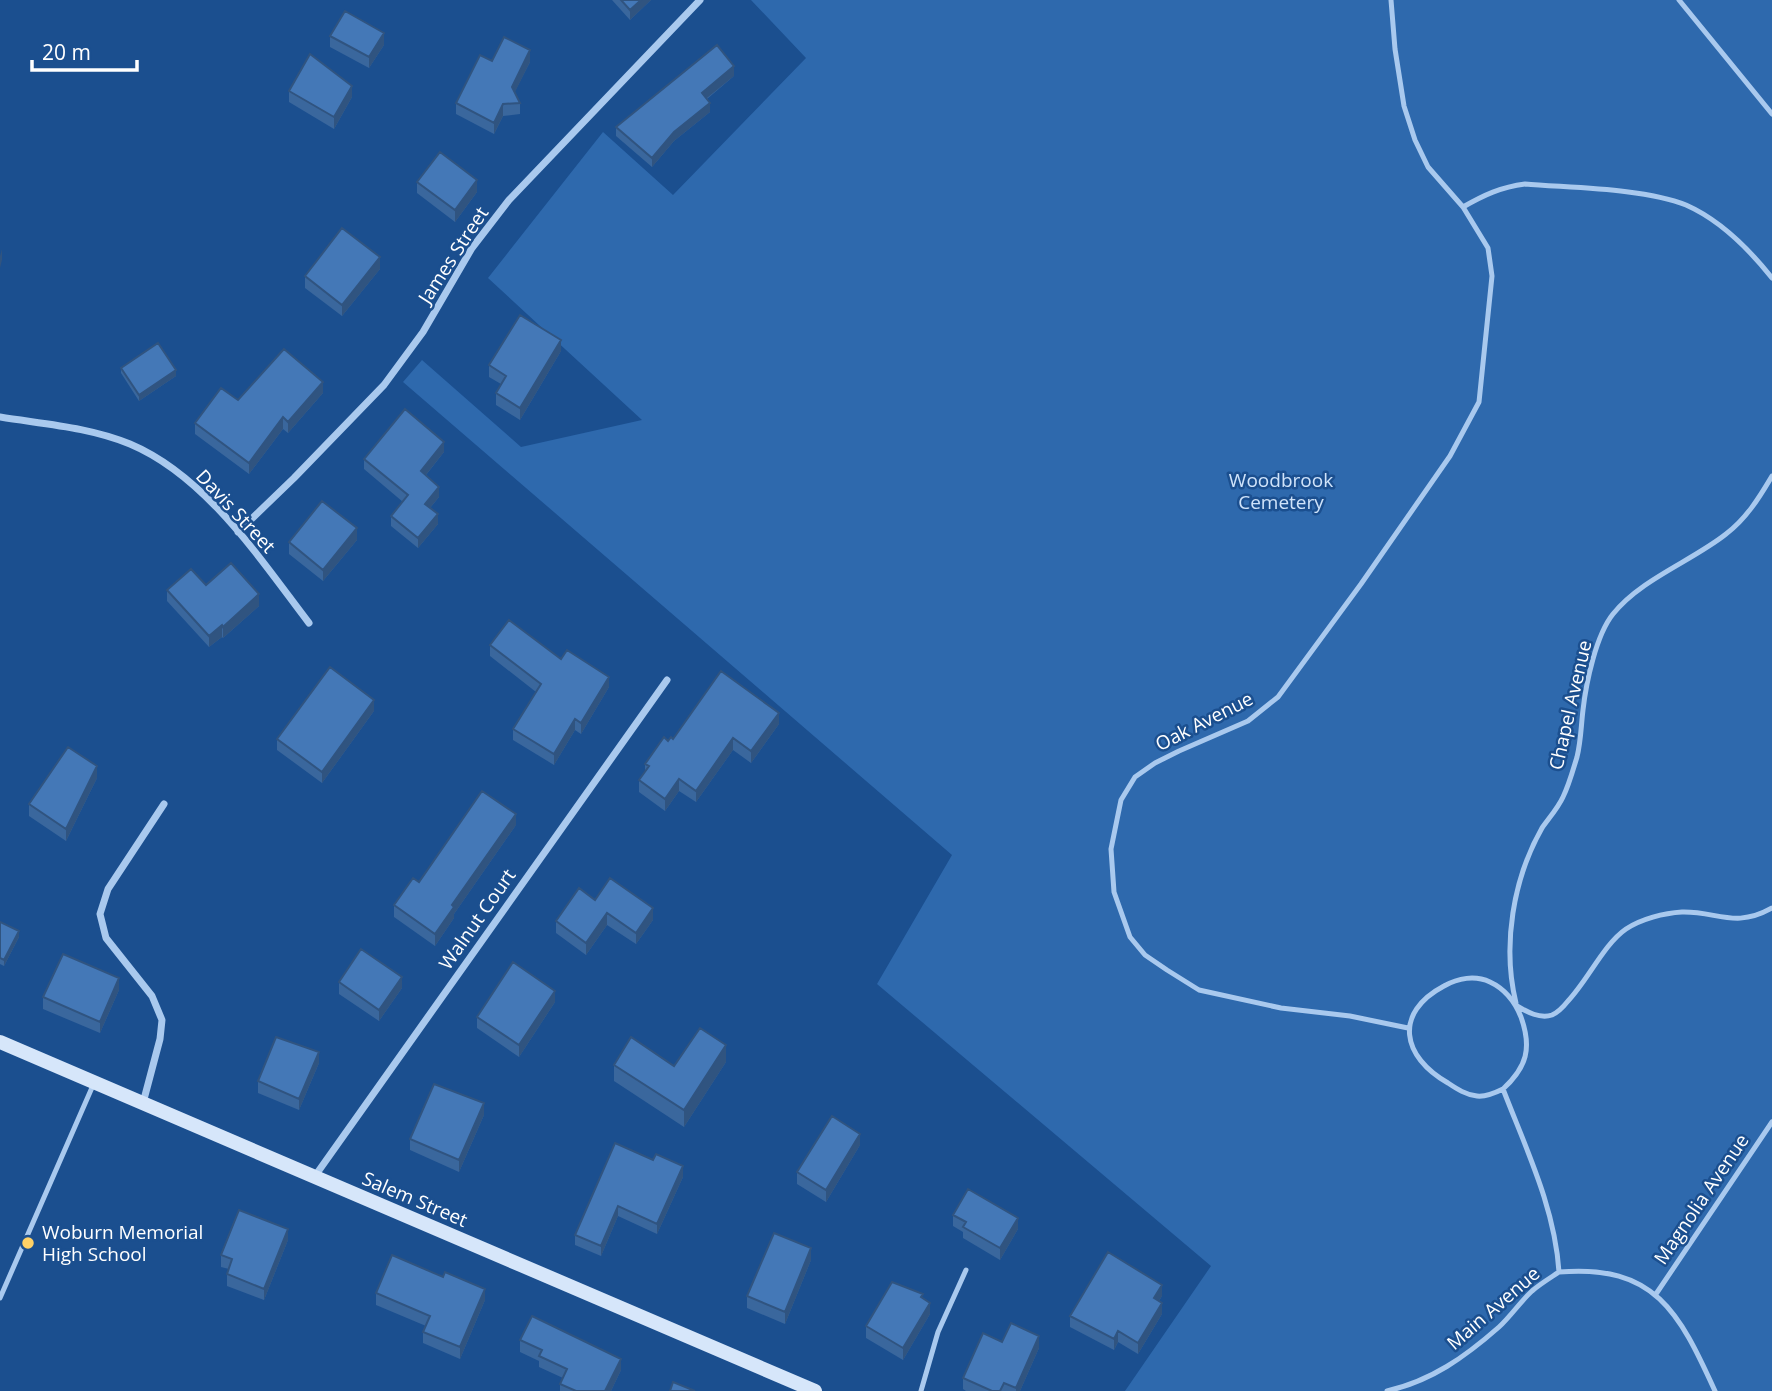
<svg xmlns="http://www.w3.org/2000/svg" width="1772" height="1391" font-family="'Open Sans',sans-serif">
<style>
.green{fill:#2e69ad}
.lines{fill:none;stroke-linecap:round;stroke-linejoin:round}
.lane{stroke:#a9c9ee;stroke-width:5}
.street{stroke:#a9c9ee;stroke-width:7}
.secondary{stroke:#d6e6fa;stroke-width:14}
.wall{fill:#3a679d}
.shaded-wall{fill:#305480}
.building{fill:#4478b7;stroke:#305480;stroke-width:2}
.poi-dot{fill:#ffd166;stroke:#1b4f8f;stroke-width:2.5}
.labels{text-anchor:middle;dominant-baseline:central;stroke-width:5;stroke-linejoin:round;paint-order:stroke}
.street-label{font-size:19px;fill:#fff;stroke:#1b4f8f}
.park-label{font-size:19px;fill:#cfe3fa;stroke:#1b4f8f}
.poi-label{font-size:19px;fill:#fff;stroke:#1b4f8f;text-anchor:start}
</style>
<rect width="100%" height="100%" fill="#1b4f8f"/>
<!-- green -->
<path class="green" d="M751,0H1772V1391H1125L1211,1266L877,984L952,855L403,382L422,360L521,447L642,420L488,278L603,132L673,195L806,58Z"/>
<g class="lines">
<!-- lane -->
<path class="lane" d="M1391,0L1395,49L1404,106L1415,140L1428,167L1463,207L1488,248L1492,276L1479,402L1450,456L1361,584L1278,697L1248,721L1179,751L1155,763L1135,777L1121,800L1111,849L1114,892L1130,937L1145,955L1167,970L1199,990L1281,1008L1350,1016L1408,1028
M1679,0L1772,114
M1463,207C1484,195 1501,187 1525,184C1571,188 1643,188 1686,205C1720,220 1749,249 1772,278
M1516,1003C1502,946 1513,879 1542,828C1549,818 1558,808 1563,797C1569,785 1573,770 1577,757C1581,741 1581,726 1583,710C1586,683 1596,635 1613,614C1641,579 1692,561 1726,534C1746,519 1759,498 1772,476
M1517,1006C1527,1012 1540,1019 1552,1015C1559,1012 1564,1006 1568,1001C1588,980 1604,944 1626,929C1641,919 1664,913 1682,912C1717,911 1735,929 1772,908
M1559,1272C1655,1264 1679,1312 1715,1391
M1656,1294L1772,1122
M0,1298L94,1083
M921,1391L938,1332L966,1270
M1387,1391C1431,1381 1465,1357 1499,1327C1511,1316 1520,1302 1532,1291C1540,1284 1550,1278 1559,1272C1555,1208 1526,1149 1503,1089C1527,1067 1532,1048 1521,1017C1515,1002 1505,989 1490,982C1475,975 1458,978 1444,986C1393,1013 1402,1057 1448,1083C1457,1089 1466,1095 1477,1096C1486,1097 1495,1093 1503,1089"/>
<!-- street -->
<path class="street" d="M0,417C43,424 89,427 130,444C206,476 260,559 309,623
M238,532L294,478L384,385L423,332L472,248L509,200L700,0
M143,1103L160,1039L162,1020L152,996L106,938L100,914L108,889L164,804
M315,1176L667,680"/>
<!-- secondary -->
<path class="secondary" d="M0,1042L815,1391"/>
</g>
<!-- wall -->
<path class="wall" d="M612,0H651L630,20Z
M330,36L384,45L369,68L330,47Z
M492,61L530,62L514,93L520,103V114L503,116L494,134L456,114V103Z
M734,76L707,99L710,112L674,141L652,167L616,136V127Z
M289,91L352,97L334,129L289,102Z
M417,182L477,192L455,222L417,193Z
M380,269L342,316L305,288V276Z
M561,351L520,420L496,405V393L501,384L489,377V365Z
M121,368L176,376L139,401L121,373Z
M323,393L288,433L283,429L249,474L195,434V423L238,400Z
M444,452L426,475L439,497L430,508L438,524L418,548L391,526V516L403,502L364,469V459Z
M357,540L323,581L289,554V542Z
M206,585L259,606L223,638L222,637L209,647L167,601V590Z
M490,645L561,659L609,687L581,734L575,730L554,765L513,740V729L536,692L490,656Z
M374,711L322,783L277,750V739Z
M779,724L751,763L733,750L696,802L679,791L665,811L639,792V780L645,772V764L668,741L673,739Z
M97,778L66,841L29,816V804Z
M516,825L454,914V918L435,946L394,917V905L419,882Z
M595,900L653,920L636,944L607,925L586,955L556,933V921Z
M0,922L19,937L4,966L0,964Z
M339,982L402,988L379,1021L339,994Z
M119,990L100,1033L43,1009V997Z
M555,1002L519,1057L477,1028V1017Z
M726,1062L684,1127L614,1081V1065L674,1066Z
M319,1063L299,1110L258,1093V1081Z
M484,1115L459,1172L410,1150V1139Z
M615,1143L683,1177L657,1234L618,1216L601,1256L575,1245V1235Z
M860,1145L826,1202L797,1184V1172Z
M953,1215L1018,1229L1000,1260L963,1238V1232L953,1226Z
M288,1240L264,1300L227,1286V1274L229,1269L221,1267V1255Z
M811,1260L785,1324L747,1308V1296Z
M443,1277L485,1300L460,1359L423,1343V1332L426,1326L376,1305V1293Z
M1162,1296L1159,1301L1162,1314L1138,1354L1118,1342L1114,1350L1070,1327V1316Z
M923,1298L930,1314L903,1360L866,1338V1326Z
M520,1340L621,1370L611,1391H560V1384L563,1378L539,1367V1361L520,1352Z
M1002,1342L1039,1348L1020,1391H966L963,1389V1378Z"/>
<!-- shaded-wall -->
<path class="shaded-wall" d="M641,0H651L630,20V10Z
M384,33V45L369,68V57Z
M530,50V62L512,98V87Z
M734,66V76L702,102V93Z
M352,86V97L334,129V117Z
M710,103V112L674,141L652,167V158L674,132Z
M503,104V116L494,134V123Z
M477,180V192L455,222V210Z
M2,249V260L0,268V256Z
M380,257V269L342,316V305Z
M561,340V351L520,420V408Z
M176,370V376L139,401V395Z
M323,382V393L288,433V422Z
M283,417V429L249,474V463Z
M444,442V452L421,481V471Z
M439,487V497L425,514V504Z
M438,514V524L418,548V538Z
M357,528V540L323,581V570Z
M259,594V606L223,638V627Z
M222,625V637L209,647V636Z
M609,677V687L581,734V723Z
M374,700V711L322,783V772Z
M779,713V724L751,763V751Z
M575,719V730L554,765V754Z
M733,738V750L696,802V791Z
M97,766V778L66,841V829Z
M679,779V791L665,811V799Z
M516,814V825L454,914V918L435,946V934L452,905Z
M653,908V920L636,944V933Z
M607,913V925L586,955V943Z
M19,931V937L4,966V960Z
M402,977V988L379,1021V1010Z
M119,978V990L100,1033V1022Z
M555,991V1002L519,1057V1045Z
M726,1045V1062L684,1127V1110Z
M319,1052V1063L299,1110V1099Z
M484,1103V1115L459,1172V1160Z
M860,1134V1145L826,1202V1190Z
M683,1166V1177L657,1234V1224Z
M618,1206V1216L601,1256V1246Z
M1018,1218V1229L1000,1260V1248Z
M288,1229V1240L264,1300V1289Z
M811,1248V1260L785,1324V1312Z
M1162,1285V1296L1154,1309V1298Z
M485,1289V1300L460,1359V1347Z
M930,1303V1314L903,1360V1348Z
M1162,1303V1314L1138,1354V1343Z
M1118,1331V1342L1114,1350V1339Z
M1039,1336V1348L1020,1391H1016V1388Z
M621,1359V1370L611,1391H605Z"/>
<!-- building -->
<path class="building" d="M621,0H641L630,10Z
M345,11L384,33L369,57L330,36Z
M504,37L530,50L512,87L520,103L503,104L494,123L456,103L480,55L492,61Z
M717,45L734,66L702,93L710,103L674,132L652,158L616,127Z
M310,54L352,86L334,117L289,91Z
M440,152L477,180L455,210L417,182Z
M342,228L380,257L342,305L305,276Z
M520,315L561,340L520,408L496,393L506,376L489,365Z
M158,343L176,370L139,395L121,368Z
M284,349L323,382L288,422L283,417L249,463L195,423L221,388L238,400Z
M405,409L444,442L421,471L439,487L425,504L438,514L418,538L391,516L408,495L364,459Z
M322,501L357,528L323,570L289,542Z
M231,563L259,594L223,627L222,625L209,636L167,590L191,569L206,585Z
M509,620L561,659L567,650L609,677L581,723L575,719L554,754L513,729L541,684L490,645Z
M330,667L374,700L322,772L277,739Z
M721,671L779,713L751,751L733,738L696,791L679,779L665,799L639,780L649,766L645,764L664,737L668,741L671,737L673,739Z
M68,747L97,766L66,829L29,804Z
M482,791L516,814L452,905L454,907L435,934L394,905L413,878L419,882Z
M610,878L653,908L636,933L607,913L586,943L556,921L579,888L595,900Z
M0,922L19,931L4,960L0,958Z
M361,949L402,977L379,1010L339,982Z
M63,954L119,978L100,1022L43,997Z
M513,962L555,991L519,1045L477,1017Z
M700,1028L726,1045L684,1110L614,1065L631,1037L674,1066Z
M276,1037L319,1052L299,1099L258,1081Z
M434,1084L484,1103L459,1160L410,1139Z
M832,1116L860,1134L826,1190L797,1172Z
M615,1143L653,1160L656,1154L683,1166L657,1224L618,1206L601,1246L575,1235Z
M968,1189L1018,1218L1000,1248L963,1227L966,1222L953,1215Z
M239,1210L288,1229L264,1289L227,1274L232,1259L221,1255Z
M774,1233L811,1248L785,1312L747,1296Z
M1108,1252L1162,1285L1154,1298L1162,1303L1138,1343L1118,1331L1114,1339L1070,1316Z
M392,1255L443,1277L445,1272L485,1289L460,1347L423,1332L430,1316L376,1293Z
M892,1282L923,1294L921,1297L930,1303L903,1348L866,1326Z
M532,1316L621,1359L605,1391H576L560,1384L567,1369L539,1356L542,1350L520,1340Z
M1011,1323L1039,1336L1016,1388L1004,1383L1000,1391H992L963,1378L983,1333L1002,1342Z
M673,1382L695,1391H670Z"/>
<!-- markers -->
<circle class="poi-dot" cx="28" cy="1243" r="7"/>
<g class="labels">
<!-- street labels -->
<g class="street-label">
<text transform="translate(453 255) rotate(-57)">James Street</text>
<text transform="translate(236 511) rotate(47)">Davis Street</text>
<text transform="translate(1570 705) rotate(-77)">Chapel Avenue</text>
<text transform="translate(1204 721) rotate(-27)">Oak Avenue</text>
<text transform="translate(477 919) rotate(-55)">Walnut Court</text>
<text transform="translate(415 1199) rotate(23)">Salem Street</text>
<text transform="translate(1701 1199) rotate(-56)">Magnolia Avenue</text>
<text transform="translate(1493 1308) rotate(-41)">Main Avenue</text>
</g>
<!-- park labels -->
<g class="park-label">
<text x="1281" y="480">Woodbrook<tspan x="1281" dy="22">Cemetery</tspan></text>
</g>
<!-- poi labels -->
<g class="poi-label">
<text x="42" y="1232">Woburn Memorial<tspan x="42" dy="22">High School</tspan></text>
</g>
</g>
<!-- scale -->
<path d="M32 60v10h105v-10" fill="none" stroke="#ffffff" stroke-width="3.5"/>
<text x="42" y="60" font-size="21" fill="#ffffff" stroke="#1b4f8f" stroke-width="5" paint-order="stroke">20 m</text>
</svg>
